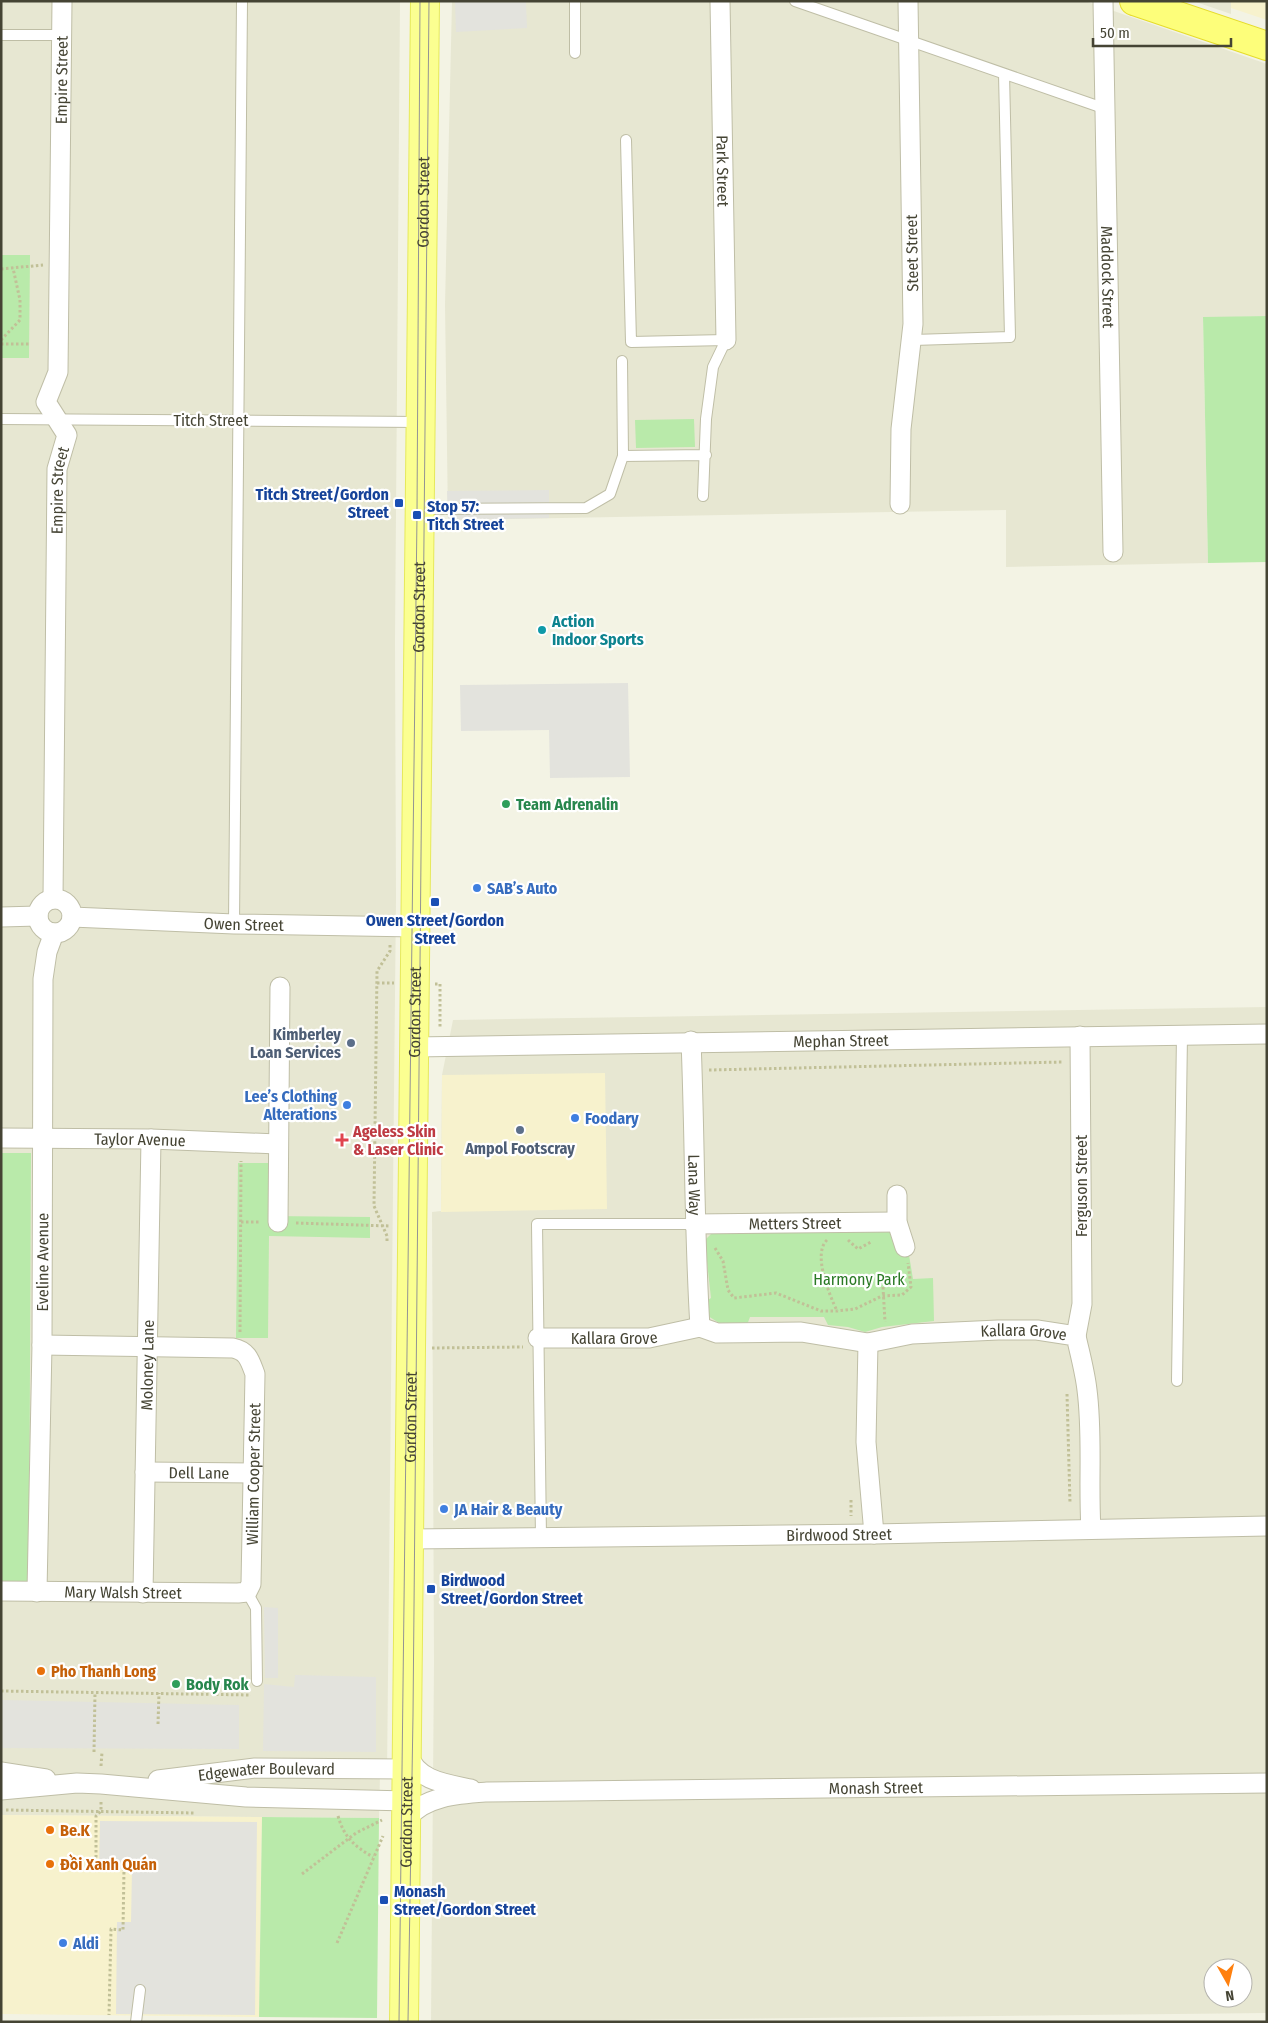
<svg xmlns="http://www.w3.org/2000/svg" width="1268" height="2023" font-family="'Fira Sans Condensed',sans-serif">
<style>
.residential{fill:#e7e7d2;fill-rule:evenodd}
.commercial{fill:#f7f2cd}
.green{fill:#b9eaaa}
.parking{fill:#e3e3dd}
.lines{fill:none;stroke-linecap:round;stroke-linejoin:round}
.service-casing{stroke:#bfbea6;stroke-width:12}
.minor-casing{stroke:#bfbea6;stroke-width:21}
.primary-casing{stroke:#e6e95b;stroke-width:30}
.trunk-casing{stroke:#e5dc2c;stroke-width:30}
.path{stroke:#c1c097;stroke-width:3;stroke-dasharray:2.5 2.5;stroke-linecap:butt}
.service{stroke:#fff;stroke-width:10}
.minor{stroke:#fff;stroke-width:19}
.primary{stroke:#fbff91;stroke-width:28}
.trunk{stroke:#fdfe7a;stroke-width:28}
.tram{stroke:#949494;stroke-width:1}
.transit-dot{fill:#1a4fb4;stroke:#fff;stroke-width:2}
.culture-dot{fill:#0f9aa8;stroke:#fff;stroke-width:2}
.leisure-dot{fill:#2e9e5b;stroke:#fff;stroke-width:2}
.shop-dot{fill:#3f7fe0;stroke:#fff;stroke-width:2}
.service-dot{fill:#5c6f8a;stroke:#fff;stroke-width:2}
.health-dot{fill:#e0444e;stroke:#fff;stroke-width:2}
.food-dot{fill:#e8710a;stroke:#fff;stroke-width:2}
.labels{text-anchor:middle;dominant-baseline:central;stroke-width:4.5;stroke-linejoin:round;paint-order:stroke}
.street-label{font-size:16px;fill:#454434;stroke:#fff}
.transit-label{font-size:16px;font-weight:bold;fill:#164399;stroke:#fff;text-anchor:start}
.culture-label{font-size:16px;font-weight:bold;fill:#0d838f;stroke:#fff;text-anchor:start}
.leisure-label{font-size:16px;font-weight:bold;fill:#27864d;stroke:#fff;text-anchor:start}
.shop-label{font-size:16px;font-weight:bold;fill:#366cbe;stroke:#fff;text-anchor:start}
.service-label{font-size:16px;font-weight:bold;fill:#4e5e75;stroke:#fff;text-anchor:end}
.health-label{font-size:16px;font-weight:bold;fill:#be3a42;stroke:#fff;text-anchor:start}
.park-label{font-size:16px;fill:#297924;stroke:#fff}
.food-label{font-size:16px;font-weight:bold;fill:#c56008;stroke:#fff;text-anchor:start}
</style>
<rect width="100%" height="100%" fill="#f3f3e4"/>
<!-- residential -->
<path class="residential" d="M1,1H400L395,641L396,899L387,1774H380L379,1818L1,1815Z
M452,1H1085L1267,64V316L1203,318L1208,563L1006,567V510L448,520L445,305Z
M1193,1H1231V14Z
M1267,1007V2013L431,2022L434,1662L432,1212L441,1211L442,1075L453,1020ZM1213,1968H1243V1998H1213Z"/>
<!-- commercial -->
<path class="commercial" d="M1231,1H1267V20L1231,8Z
M605,1073L607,1209L441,1212L442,1075Z
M1,1815L262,1817L259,2017L1,2014Z"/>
<!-- green -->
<path class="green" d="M1,255H30L29,358H1Z
M1267,316V562L1208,563L1203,317Z
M694,419L695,447L636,448L635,420Z
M1,1153H31L29,1582H1Z
M238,1163H270V1216L370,1217V1238L269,1236L268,1338H236Z
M892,1230L909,1255L913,1279L933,1278L934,1321L882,1327L865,1332L848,1327L828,1325L824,1317H750L747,1325L724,1326L708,1316L705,1302L711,1298L707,1262L700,1261L702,1243L711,1234Z
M262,1817L379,1818L377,2018L259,2017Z"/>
<!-- parking -->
<path class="parking" d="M455,1H562L526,2L527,28L456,32Z
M549,490V518L448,520L447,491Z
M628,683L630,777L550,778L549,730L461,731L460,685Z
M264,1607L278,1608V1678H265Z
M295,1675L376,1677V1752L263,1751L264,1684L294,1687Z
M1,1700L239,1705V1749L1,1748Z
M100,1821L257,1822L255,2015L116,2014L117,1922H131L132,1869H99Z"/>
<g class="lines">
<!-- service casing -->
<g class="service-casing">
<path id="service" d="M795,1L1106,109
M1,35H62
M575,53V1
M626,140L631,342L726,340L713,367L706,419L703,496
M913,340L1010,337L1004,74
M622,361L623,456
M1,419L420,422
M420,509L586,508L610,494L623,456L706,455
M234,924L242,1
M1177,1381L1182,1035
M541,1538L537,1224H694
M247,1592L256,1608L257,1681
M136,2022L140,1990"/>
</g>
<!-- minor casing -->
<g class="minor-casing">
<g id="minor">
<path id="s1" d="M720,1L726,340"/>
<path id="s2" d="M1103,1L1113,552"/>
<path d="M900,504L901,429L913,324L908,1"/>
<path id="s3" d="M53,899L57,469L67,435L46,402L58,372L62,1"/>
<circle cx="55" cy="916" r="17"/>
<path d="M1,917L38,916"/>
<path id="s4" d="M72,917L234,924L416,927"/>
<path id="s5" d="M691,1041C695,1137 694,1232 700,1327"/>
<path id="s6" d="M415,1047L1267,1034"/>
<path id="s7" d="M1,1138L151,1139L278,1144"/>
<path d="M897,1195V1222L905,1247"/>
<path d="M278,1222L280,987"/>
<path id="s8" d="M694,1224L897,1222"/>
<path d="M1076,1336L1082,1304L1080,1036"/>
<path id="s9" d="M538,1338H649L700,1327L717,1333L801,1332L868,1343L912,1334L998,1330H1037L1076,1336C1080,1354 1085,1372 1087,1390C1093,1436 1088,1483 1091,1529"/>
<path d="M868,1343L866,1442L874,1534"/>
<path id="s10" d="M145,1472L253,1473"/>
<path id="s11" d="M410,1539L874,1534L1267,1526"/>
<path id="s12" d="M1,1591L238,1593L247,1592L251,1584L255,1374C250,1361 248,1351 233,1348L42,1345"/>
<path id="s13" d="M37,1592L42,1345L43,979L47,952L54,933"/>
<path id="s14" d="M143,1593L151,1139"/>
<path d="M408,1754C416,1781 447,1784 471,1789"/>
<path d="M1,1772L46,1779"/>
<path id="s15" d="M158,1780L255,1768L407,1769"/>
<path d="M1,1790L77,1783L101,1784L246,1797L407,1801"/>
<path id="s16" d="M407,1819C424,1796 459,1794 487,1792L1267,1783"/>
</g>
</g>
<!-- primary casing -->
<g class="primary-casing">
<g id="primary">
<path id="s17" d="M404,2022L425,1"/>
</g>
</g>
<!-- trunk casing -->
<g class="trunk-casing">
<path id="trunk" d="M1134,1L1267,46"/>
</g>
<!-- path -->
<path class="path" d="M1,269L43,265
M1,340L20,320V300L13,268
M1,344H31
M377,983H394
M435,984H440V1028
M709,1070L1062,1062
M241,1222H260
M296,1223L390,1226
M827,1240C812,1254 830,1296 837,1311
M848,1240L858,1249L871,1242
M387,1241V1236L374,1206L377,971L390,951V944
M715,1248L723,1261L728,1290L734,1298L776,1293L821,1311H837L855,1309L882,1296L902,1295L911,1287L908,1263
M883,1287L885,1322
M240,1332L241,1161
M432,1348L523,1347
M1067,1394L1070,1503
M851,1500V1516
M1,1691L251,1695
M158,1724L159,1693
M94,1752L95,1693
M101,1766L102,1752
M101,1802V1811L96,1816V1869H124L123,1930L111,1929L109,2015
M6,1810L195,1813
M338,1816C344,1837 354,1846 373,1857
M302,1874L356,1833L382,1820
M337,1943L383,1836"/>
<!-- service -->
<use href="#service" class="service"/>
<!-- minor -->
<use href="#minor" class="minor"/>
<!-- primary -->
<use href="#primary" class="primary"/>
<!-- trunk -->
<use href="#trunk" class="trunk"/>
<!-- tram -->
<path class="tram" d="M399,2022L417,515L420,1
M408,2022L413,1715L429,1"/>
</g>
<!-- markers -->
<g class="transit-dot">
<rect x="394" y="498" width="10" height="10" rx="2.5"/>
<rect x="412" y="510" width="10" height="10" rx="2.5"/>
<rect x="430" y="897" width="10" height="10" rx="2.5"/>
<rect x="426" y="1584" width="10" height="10" rx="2.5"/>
<rect x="379" y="1895" width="10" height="10" rx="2.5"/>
</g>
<circle class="culture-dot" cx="542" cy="630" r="5"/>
<g class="leisure-dot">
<circle cx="506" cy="804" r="5"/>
<circle cx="176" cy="1684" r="5"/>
</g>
<g class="shop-dot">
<circle cx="477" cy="888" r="5"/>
<circle cx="347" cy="1105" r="5"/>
<circle cx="575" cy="1118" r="5"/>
<circle cx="444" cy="1509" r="5"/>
<circle cx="63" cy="1943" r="5"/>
</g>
<g class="service-dot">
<circle cx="351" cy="1043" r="5"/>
<circle cx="520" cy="1130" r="5"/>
</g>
<path class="health-dot" d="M339.5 1132.5h5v5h5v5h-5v5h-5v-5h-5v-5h5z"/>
<g class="food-dot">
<circle cx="41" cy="1671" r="5"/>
<circle cx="50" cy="1830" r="5"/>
<circle cx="50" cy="1864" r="5"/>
</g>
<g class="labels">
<!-- street labels -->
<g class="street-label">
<text stroke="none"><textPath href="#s3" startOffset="829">Empire Street</textPath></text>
<text stroke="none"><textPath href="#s1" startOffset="170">Park Street</textPath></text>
<text stroke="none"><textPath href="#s17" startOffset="1820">Gordon Street</textPath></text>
<text transform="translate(912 253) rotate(-91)">Steet Street</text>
<text stroke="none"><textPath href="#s2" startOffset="276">Maddock Street</textPath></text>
<text x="211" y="420">Titch Street</text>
<text stroke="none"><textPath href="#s3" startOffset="409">Empire Street</textPath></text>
<text stroke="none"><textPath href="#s17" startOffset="1415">Gordon Street</textPath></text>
<text stroke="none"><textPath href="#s4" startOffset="172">Owen Street</textPath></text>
<text stroke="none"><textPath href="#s17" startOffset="1010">Gordon Street</textPath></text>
<text stroke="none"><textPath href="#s6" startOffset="426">Mephan Street</textPath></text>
<text stroke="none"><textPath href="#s7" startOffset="139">Taylor Avenue</textPath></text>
<text stroke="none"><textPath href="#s5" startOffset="144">Lana Way</textPath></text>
<text transform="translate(1081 1186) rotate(-90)">Ferguson Street</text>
<text stroke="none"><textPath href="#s8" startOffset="101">Metters Street</textPath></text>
<text stroke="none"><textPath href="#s13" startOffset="330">Eveline Avenue</textPath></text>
<text stroke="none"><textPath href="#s9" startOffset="490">Kallara Grove</textPath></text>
<text stroke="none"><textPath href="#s9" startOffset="76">Kallara Grove</textPath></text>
<text stroke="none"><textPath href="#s14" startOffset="228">Moloney Lane</textPath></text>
<text stroke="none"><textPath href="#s17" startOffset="605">Gordon Street</textPath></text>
<text stroke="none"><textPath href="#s10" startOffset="54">Dell Lane</textPath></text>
<text stroke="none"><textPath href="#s12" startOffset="365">William Cooper Street</textPath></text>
<text stroke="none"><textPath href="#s11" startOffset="429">Birdwood Street</textPath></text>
<text stroke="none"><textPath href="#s12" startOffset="122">Mary Walsh Street</textPath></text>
<text stroke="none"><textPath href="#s15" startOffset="109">Edgewater Boulevard</textPath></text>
<text stroke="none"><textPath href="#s16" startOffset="476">Monash Street</textPath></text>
<text stroke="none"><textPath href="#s17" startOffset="200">Gordon Street</textPath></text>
</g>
<!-- transit labels -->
<g class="transit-label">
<text x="389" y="494" text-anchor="end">Titch Street/Gordon<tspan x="389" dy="18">Street</tspan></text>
<text x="427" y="506">Stop 57:<tspan x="427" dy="18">Titch Street</tspan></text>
<text x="435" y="920" text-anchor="middle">Owen Street/Gordon<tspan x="435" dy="18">Street</tspan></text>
<text x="441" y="1580">Birdwood<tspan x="441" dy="18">Street/Gordon Street</tspan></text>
<text x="394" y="1891">Monash<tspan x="394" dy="18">Street/Gordon Street</tspan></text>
</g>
<!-- culture labels -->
<g class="culture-label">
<text x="552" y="621">Action<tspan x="552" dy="18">Indoor Sports</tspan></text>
</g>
<!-- leisure labels -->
<g class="leisure-label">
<text x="516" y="804">Team Adrenalin</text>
<text x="186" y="1684">Body Rok</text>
</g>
<!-- shop labels -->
<g class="shop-label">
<text x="487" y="888">SAB’s Auto</text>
<text x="337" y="1096" text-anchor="end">Lee’s Clothing<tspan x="337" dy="18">Alterations</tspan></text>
<text x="585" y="1118">Foodary</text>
<text x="454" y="1509">JA Hair &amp; Beauty</text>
<text x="73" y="1943">Aldi</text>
</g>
<!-- service labels -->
<g class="service-label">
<text x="341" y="1034">Kimberley<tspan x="341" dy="18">Loan Services</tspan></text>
<text x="520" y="1148" text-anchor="middle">Ampol Footscray</text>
</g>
<!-- health labels -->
<g class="health-label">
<text x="353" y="1131">Ageless Skin<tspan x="353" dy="18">&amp; Laser Clinic</tspan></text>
</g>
<!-- park labels -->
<g class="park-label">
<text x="859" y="1279">Harmony Park</text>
</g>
<!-- food labels -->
<g class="food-label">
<text x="51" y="1671">Pho Thanh Long</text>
<text x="60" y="1830">Be.K</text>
<text x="60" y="1864">Đồi Xanh Quán</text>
</g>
</g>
<!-- border -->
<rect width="1268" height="2023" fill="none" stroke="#454434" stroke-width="5"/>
<!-- north arrow -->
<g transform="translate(1228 1983) rotate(172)"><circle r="24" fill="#ffffff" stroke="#b5b4ae"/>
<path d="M0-4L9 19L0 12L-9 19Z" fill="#ff800f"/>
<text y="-8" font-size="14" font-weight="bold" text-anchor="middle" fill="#454434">N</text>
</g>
<!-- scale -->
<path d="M1093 38v8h138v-8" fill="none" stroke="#454434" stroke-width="2.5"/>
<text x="1100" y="38" font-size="15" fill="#454434" stroke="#ffffff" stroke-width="4" paint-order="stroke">50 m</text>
</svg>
